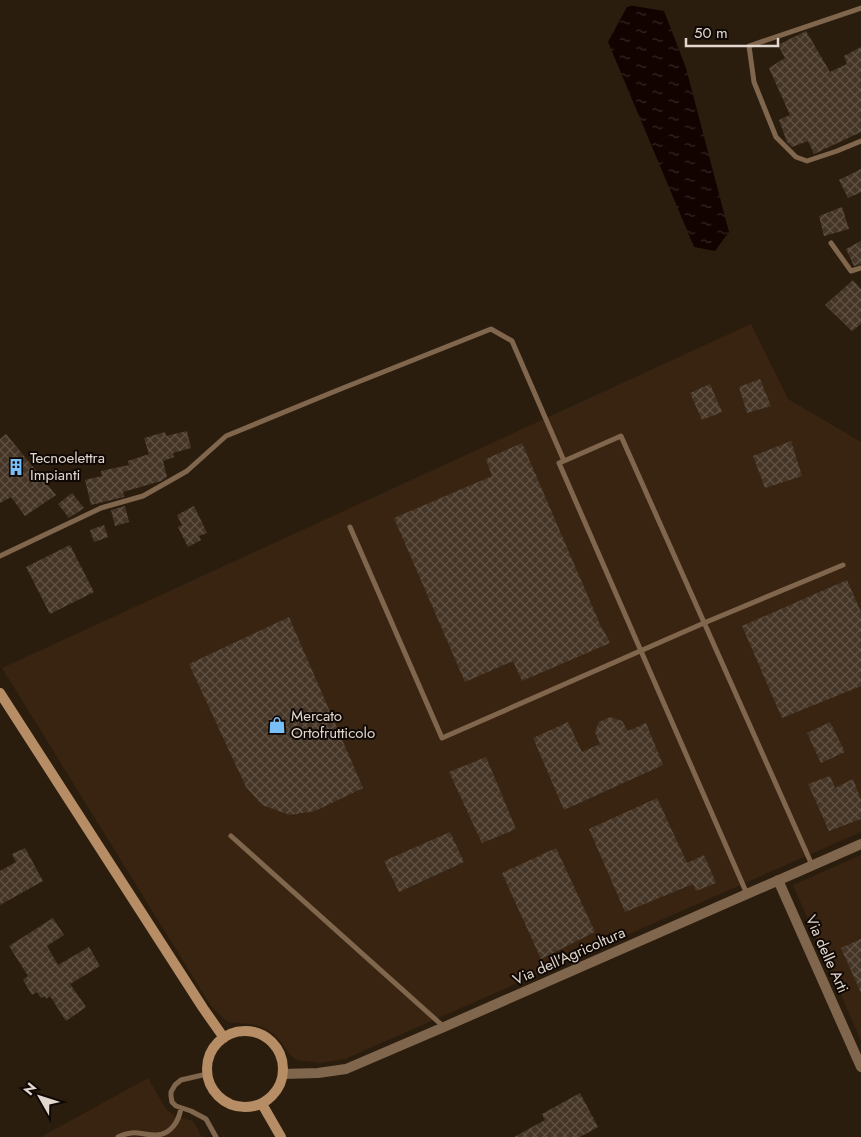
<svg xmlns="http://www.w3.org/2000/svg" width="861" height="1137" font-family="Jost,sans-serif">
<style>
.built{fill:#382410}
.water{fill:url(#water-ripples)}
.building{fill:url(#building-cross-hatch)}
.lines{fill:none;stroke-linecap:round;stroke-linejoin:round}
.service{stroke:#80664d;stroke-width:5}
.minor{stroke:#80664d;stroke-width:10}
.secondary{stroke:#b78d65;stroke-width:10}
.labels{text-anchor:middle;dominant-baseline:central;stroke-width:4;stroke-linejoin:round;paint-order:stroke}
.poi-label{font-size:15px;fill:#e1d7ce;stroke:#0f0804;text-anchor:start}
.street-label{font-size:15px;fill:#e1d7ce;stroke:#0f0804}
</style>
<defs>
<pattern id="water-ripples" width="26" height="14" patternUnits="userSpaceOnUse" patternTransform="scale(1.25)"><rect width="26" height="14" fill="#120300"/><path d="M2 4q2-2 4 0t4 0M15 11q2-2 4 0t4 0" fill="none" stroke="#342724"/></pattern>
<pattern id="building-cross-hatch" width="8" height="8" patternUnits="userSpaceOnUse" patternTransform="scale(1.25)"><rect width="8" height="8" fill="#453526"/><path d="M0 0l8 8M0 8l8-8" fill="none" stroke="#605244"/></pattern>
</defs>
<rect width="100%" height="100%" fill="#2b1d0e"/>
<!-- built -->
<path class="built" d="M751,324L788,399L861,442V832L345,1059L320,1063L297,1060L290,1055L281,1042L274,1034L264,1028L251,1024L229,1022L224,1019L211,1006L2,668Z
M861,855V1041L793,885Z
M148,1078L166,1109L175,1116L193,1121L202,1137H41Z"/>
<!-- water -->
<path class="water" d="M628,5L664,11L686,68L729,232L715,251L694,247L608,42Z"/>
<!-- building -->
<path class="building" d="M806,31L830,72L847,64L844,56L861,47V132L814,154L808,141L792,147L787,142L779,120L790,115L769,68L785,58L778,45Z
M861,169V192L848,198L839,180Z
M842,207L849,229L824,236L819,216Z
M861,241V264L854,266L846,249Z
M853,280L861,289V324L852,331L825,305Z
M760,379L771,406L747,413L739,387Z
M710,384L722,412L702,420L690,393Z
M187,431L191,448L173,453L174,457L163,461L167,477L161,481L123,492L124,497L91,505L85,480L102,476L101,471L129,465L128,461L149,454L144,438L165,432L166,436Z
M6,434L56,495L25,516L11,497L0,503V439Z
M791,441L802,476L765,488L753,456Z
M522,443L602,629H603L610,643L522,681L513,661L465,682L394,518L492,476L486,459Z
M72,493L84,508L69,518L58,504Z
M125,506L129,522L115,526L111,510Z
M194,506L207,533L199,536L201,540L188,547L178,527L182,525L177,515Z
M104,525L108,537L94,542L90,530Z
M70,545L94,592L50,614L26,567Z
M847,580L861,612V686L782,718L742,626Z
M289,617L363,788L315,811L290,815L262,805L246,787L189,664Z
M610,717L622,721L628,731L646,723L663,765L564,810L533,738L568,722L582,752L600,744L595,732L599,722Z
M830,722L845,752L821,763L807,733Z
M486,757L516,829L482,843L449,772Z
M830,776L835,788L853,779L861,800V819L829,831L808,784Z
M657,798L687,863L704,855L716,883L696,891L693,884L625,912L589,829Z
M450,832L464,862L399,892L384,861Z
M25,848L43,881L0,905V871L16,862L12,854Z
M556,848L595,932L541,959L502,873Z
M53,918L64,935L47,946L58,965L89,947L100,966L70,984L86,1007L66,1021L50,996L46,999L45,996L41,998L37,992L32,995L23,980L28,976L9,946Z
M861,939V993L841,948Z
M580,1093L598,1127L580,1137H514L545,1120L542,1114Z"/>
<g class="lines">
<!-- service -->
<path class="service" d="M861,8L749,46L754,82L776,137L796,157L807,161L837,151L861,141
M831,243L851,271L861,268
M350,527L442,738L704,623L843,565
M0,556L101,508L143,496L187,471L226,436L338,390L491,329L512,341L564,461
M231,836L444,1027
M747,894L559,463L564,461L621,436L812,865
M207,1074L181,1080L175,1085L171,1092V1096L172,1102L176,1106L191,1111L206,1119L216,1137
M118,1137C135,1129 140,1135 157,1135C171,1134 179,1121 181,1108"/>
<!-- minor -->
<path class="minor" d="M778,880L861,1067
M283,1074L318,1073L346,1069L444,1027L861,844"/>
<!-- secondary -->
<path class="secondary" d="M0,693L203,1008L224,1038
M207 1069a38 38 0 1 1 76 0a38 38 0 1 1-76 0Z
M262,1104L281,1137"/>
</g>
<!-- icons -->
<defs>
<g id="building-bare" transform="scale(1.35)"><path d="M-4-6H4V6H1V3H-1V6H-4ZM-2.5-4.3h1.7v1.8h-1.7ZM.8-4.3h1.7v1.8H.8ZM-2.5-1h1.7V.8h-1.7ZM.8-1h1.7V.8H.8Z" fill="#79bff8" stroke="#0f0804" stroke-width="2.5" paint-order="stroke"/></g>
<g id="shop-bare" transform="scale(1.35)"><path d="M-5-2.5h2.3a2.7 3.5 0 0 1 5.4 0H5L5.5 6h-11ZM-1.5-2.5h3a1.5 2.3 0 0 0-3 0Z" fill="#79bff8" stroke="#0f0804" stroke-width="2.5" paint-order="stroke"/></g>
</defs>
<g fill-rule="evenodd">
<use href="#building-bare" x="16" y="467"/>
<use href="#shop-bare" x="277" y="725"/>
</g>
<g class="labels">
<!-- poi labels -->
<g class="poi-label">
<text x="30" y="458">Tecnoelettra<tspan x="30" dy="17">Impianti</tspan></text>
<text x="291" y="716">Mercato<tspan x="291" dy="17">Ortofrutticolo</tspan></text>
</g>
<!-- street labels -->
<g class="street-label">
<text transform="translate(827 954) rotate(66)">Via delle Arti</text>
<text transform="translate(569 956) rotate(-24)">Via dell'Agricoltura</text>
</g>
</g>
<!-- north arrow -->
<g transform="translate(40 1097) rotate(309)" stroke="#0f0804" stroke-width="4" paint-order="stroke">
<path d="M0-4L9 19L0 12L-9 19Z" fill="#e1d7ce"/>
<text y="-8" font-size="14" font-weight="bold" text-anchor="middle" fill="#e1d7ce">N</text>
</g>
<!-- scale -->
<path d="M686 38v8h92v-8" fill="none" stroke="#e1d7ce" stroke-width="2.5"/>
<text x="694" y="38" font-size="15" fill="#e1d7ce" stroke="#0f0804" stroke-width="4" paint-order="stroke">50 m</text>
</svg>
